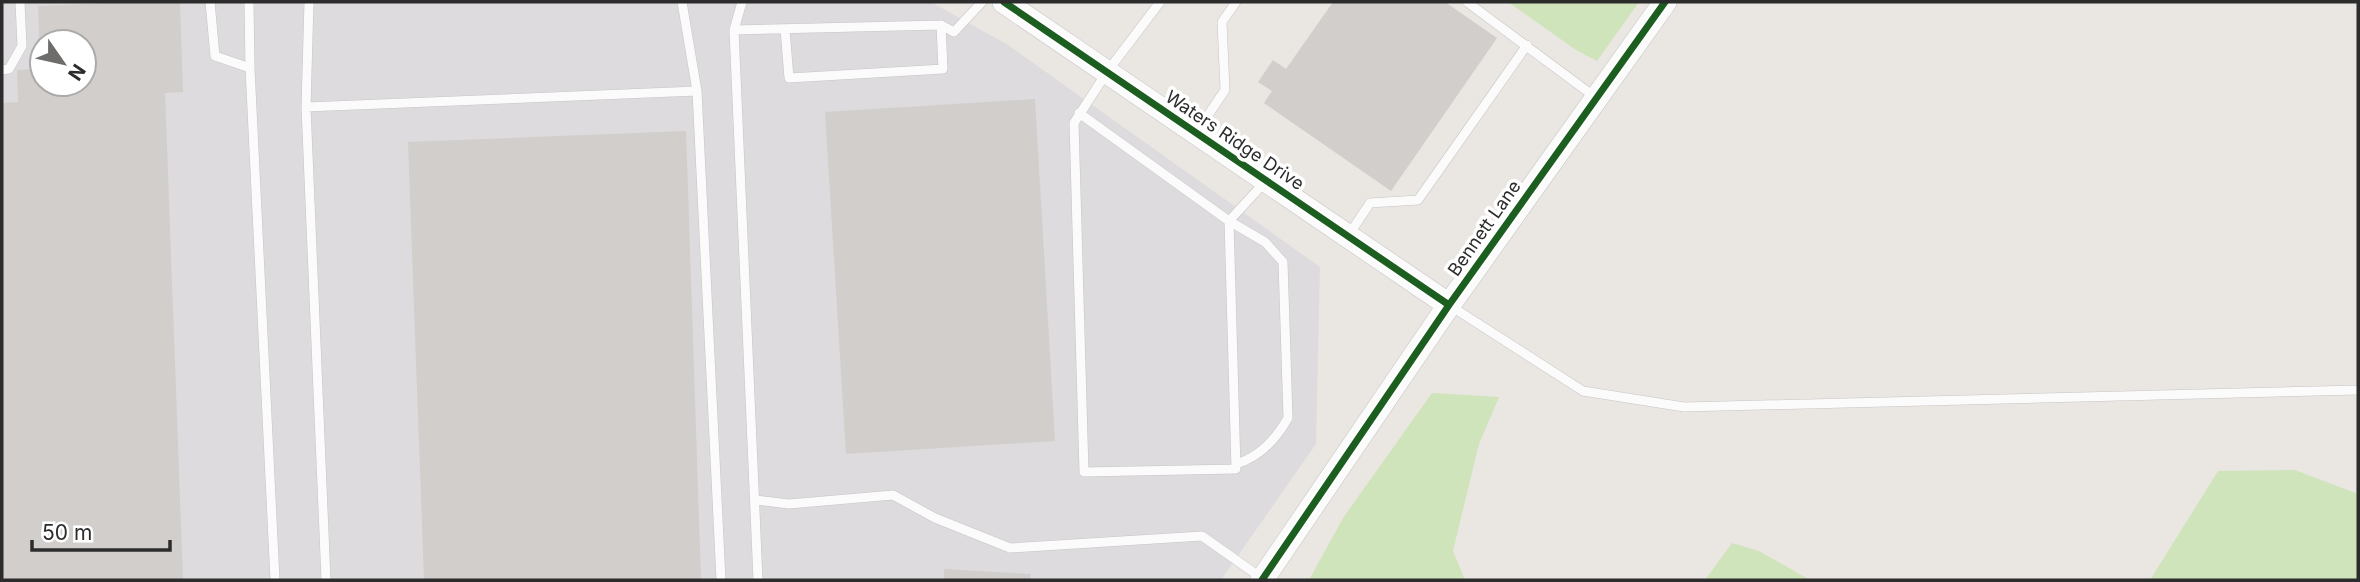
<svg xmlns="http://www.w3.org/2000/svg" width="2360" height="582" font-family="Inter,sans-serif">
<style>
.industrial{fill:#dddbdd;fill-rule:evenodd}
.green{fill:#d0e4bc}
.building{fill:#d1cecb}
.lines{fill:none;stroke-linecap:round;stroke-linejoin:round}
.service-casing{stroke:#c6c4c5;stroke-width:10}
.tertiary-casing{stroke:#c6c4c5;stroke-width:24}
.service{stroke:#fcfbfb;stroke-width:9}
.tertiary{stroke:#fcfbfb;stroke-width:23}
.cycleway-casing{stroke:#fff;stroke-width:11}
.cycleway{stroke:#1b5e20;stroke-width:7}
.labels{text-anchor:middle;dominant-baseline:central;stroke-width:7;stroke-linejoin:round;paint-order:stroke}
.street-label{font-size:18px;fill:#2c2c2c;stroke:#fff}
</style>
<rect width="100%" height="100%" fill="#eae6e2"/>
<!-- industrial -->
<path class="industrial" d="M2,2H931L1008,45L1320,267L1316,444L1221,580H2ZM42,42H84V84H42Z"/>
<!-- green -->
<path class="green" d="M1508,2H1639L1597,61L1576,50Z
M1432,393L1499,397L1479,444L1453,551L1465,580H1309L1343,518Z
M2295,470L2358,494V580H2150L2218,471Z
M1732,543L1759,551L1810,580H1705Z"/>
<!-- building -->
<path class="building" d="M139,2H180L183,92L165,93L183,580H2V103L18,102L17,70L42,69V84H84V42H42V59H40L38,6Z
M1333,2H1445L1497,38L1391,191L1264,103L1272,91L1258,82L1273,60L1286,69Z
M1035,99L1055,441L846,454L825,112Z
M686,131L701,580H424L408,142Z
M944,569L1031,574L1030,580H944Z"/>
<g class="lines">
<!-- service casing -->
<g class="service-casing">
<path id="service" d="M210,2L215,56L250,68
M249,2L250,68L275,580
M309,2L306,107L326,580
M682,2L697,91L721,580
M742,2L734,30L941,25L954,32L982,2
M1160,2L1107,72L1074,123L1084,472L1236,469L1229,221L1265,182
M1467,2L1595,97
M785,29L789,78L943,69L941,25
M734,30L758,580
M2,70L9,69L22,46L20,2
M306,107L697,91
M1079,113L1229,221L1265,242L1283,262L1288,418C1276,439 1260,457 1236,464
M1196,133L1225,90L1222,22L1236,2
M1348,236L1370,203L1418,200L1527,45
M1449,305L1583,391L1684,407L2358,390
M756,500L789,504L893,495L935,518L1010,548L1202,536L1263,579"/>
</g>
<!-- tertiary casing -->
<g class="tertiary-casing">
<path id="tertiary" d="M1004,2L1449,305
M1262,580L1449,305L1665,2"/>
</g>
<!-- service -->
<use href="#service" class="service"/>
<!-- tertiary -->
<use href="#tertiary" class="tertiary"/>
<!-- cycleway casing -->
<g class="cycleway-casing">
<path id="cycleway" d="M1004,2L1449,305
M1262,580L1449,305L1665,2"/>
</g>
<!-- cycleway -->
<use href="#cycleway" class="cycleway"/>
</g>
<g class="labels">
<!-- street labels -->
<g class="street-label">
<text transform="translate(1235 140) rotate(34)">Waters Ridge Drive</text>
<text transform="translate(1484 228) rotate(-55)">Bennett Lane</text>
</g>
</g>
<!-- border -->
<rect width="2360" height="582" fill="none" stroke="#2c2c2c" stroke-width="7"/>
<!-- north arrow -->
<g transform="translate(63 63) rotate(124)"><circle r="33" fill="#ffffff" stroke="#ababab" stroke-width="2"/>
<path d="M0-5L12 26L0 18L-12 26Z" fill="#6e6d6c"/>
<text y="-10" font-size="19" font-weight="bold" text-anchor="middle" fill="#2c2c2c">N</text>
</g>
<!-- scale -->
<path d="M32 540v10h138v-10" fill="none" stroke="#2c2c2c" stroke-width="3.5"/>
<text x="42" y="540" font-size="21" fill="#2c2c2c" stroke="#ffffff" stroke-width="5" paint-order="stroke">50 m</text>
</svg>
